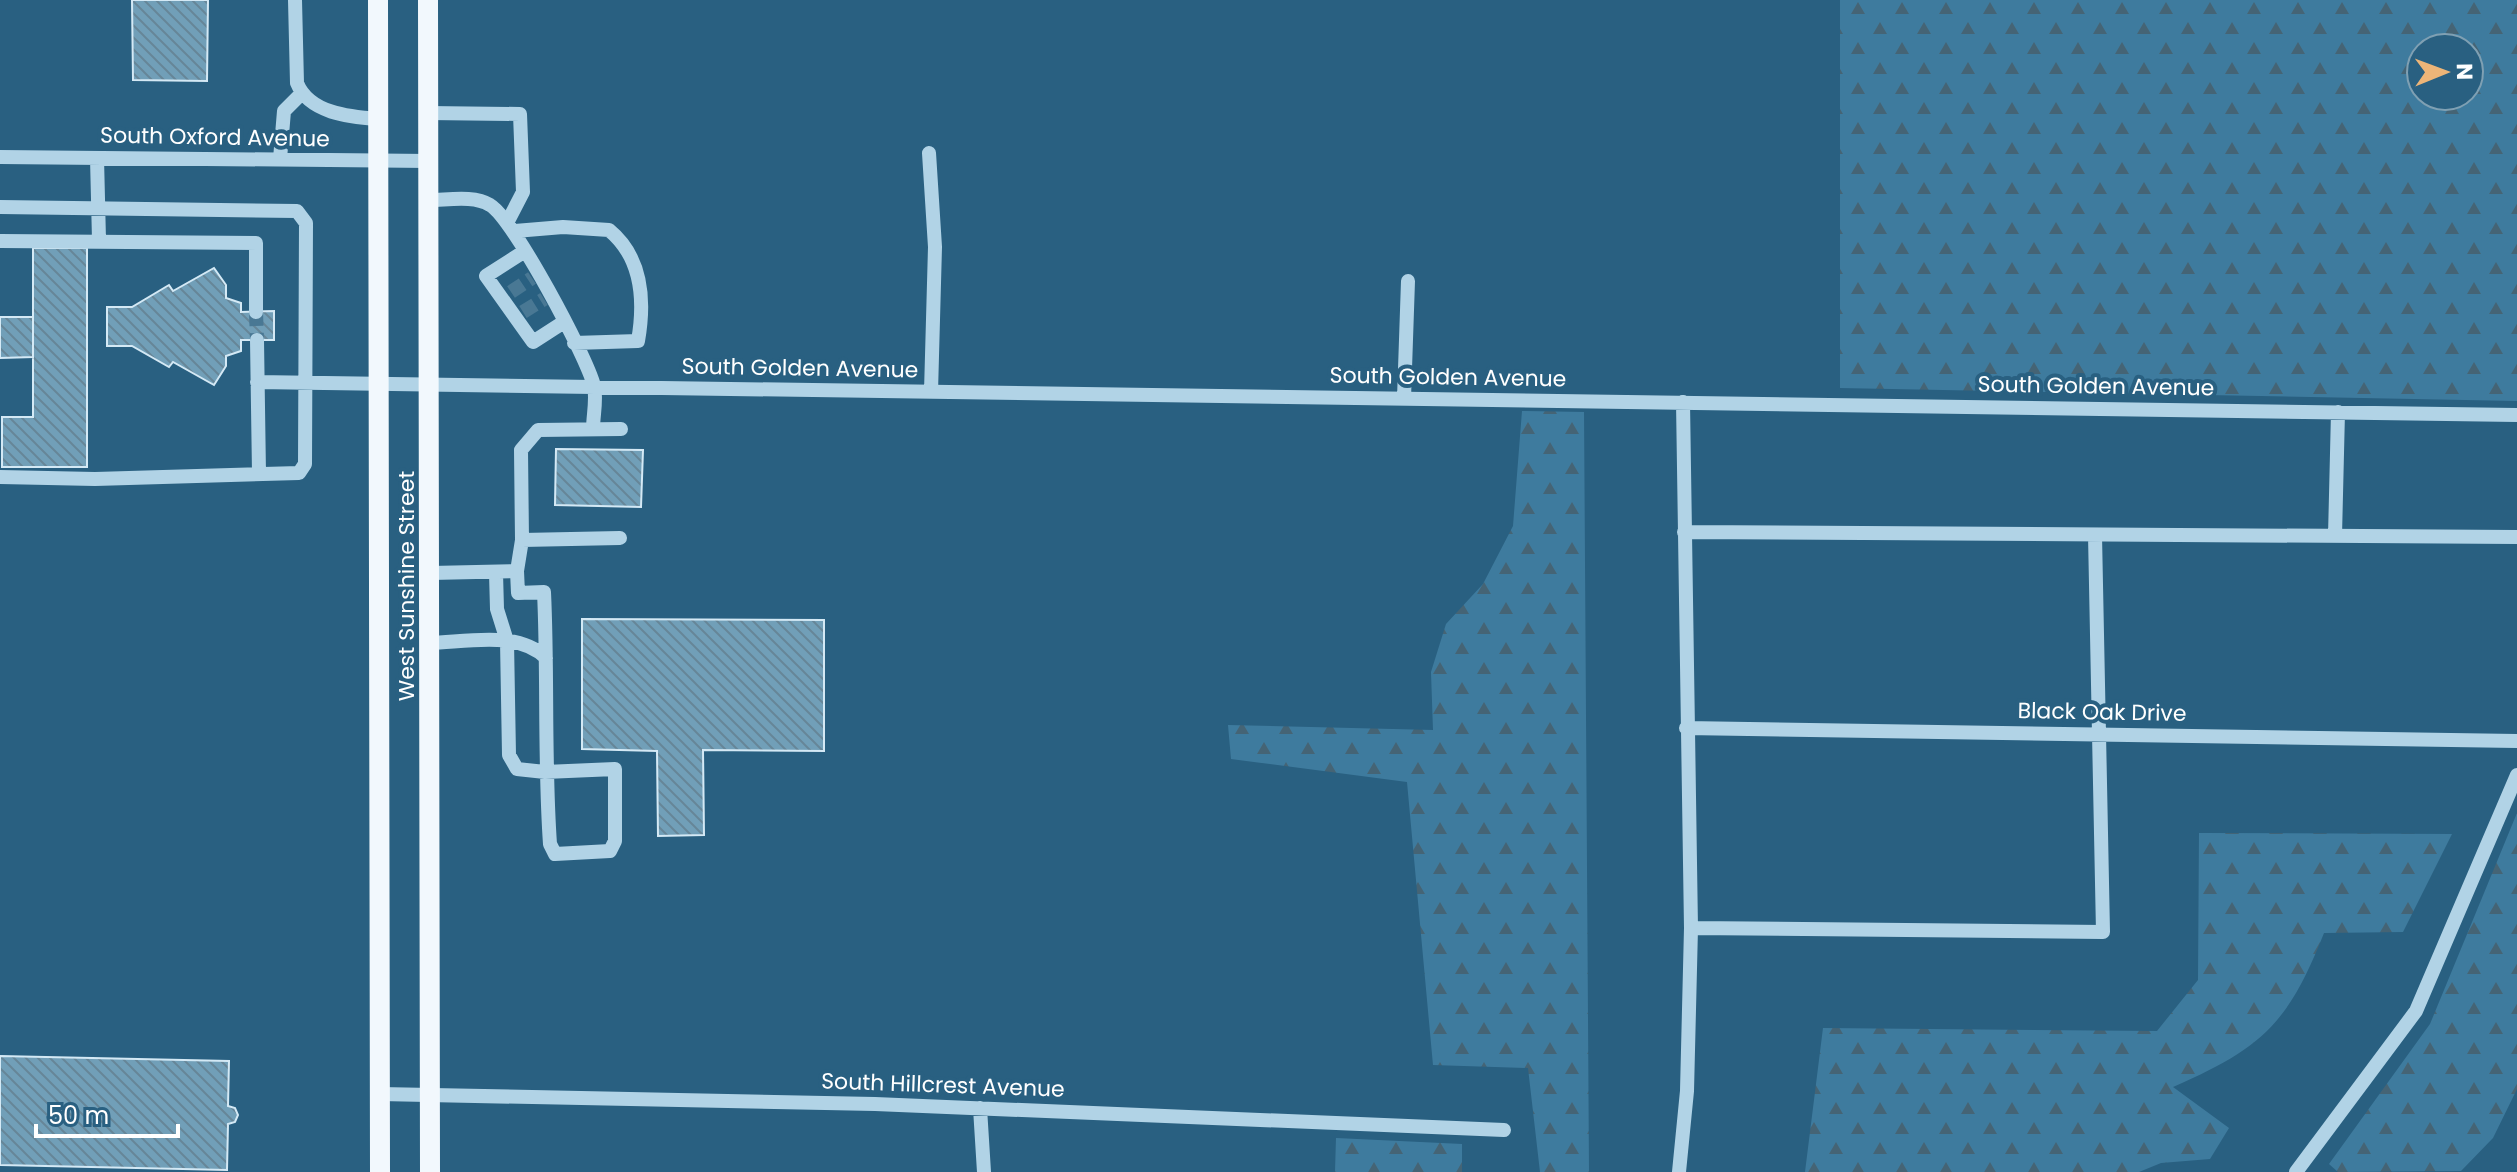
<svg xmlns="http://www.w3.org/2000/svg" width="2517" height="1172" font-family="Poppins,sans-serif">
<style>
.forest{fill:url(#forest-firs);fill-rule:evenodd}
.building{fill:url(#building-back-hatch);stroke:#d4e9f5;stroke-width:2}
.lines{fill:none;stroke-linecap:round;stroke-linejoin:round}
.minor-tunnel{stroke:#497894;stroke-width:14;stroke-dasharray:14 7;stroke-linecap:butt}
.minor{stroke:#b1d3e6;stroke-width:14}
.major{stroke:#f2f8fd;stroke-width:20}
.labels{text-anchor:middle;dominant-baseline:central;stroke-width:8;stroke-linejoin:round;paint-order:stroke}
.street-label{font-size:22px;fill:#fff;stroke:#296081}
</style>
<defs>
<pattern id="forest-firs" width="22" height="20" patternUnits="userSpaceOnUse" patternTransform="scale(2)"><rect width="22" height="20" fill="#3e7b9e"/><path d="M5 1l3.5 6h-7zM16 11l3.5 6h-7z" fill="#456475"/></pattern>
<pattern id="building-back-hatch" width="6" height="6" patternUnits="userSpaceOnUse" patternTransform="scale(2)"><rect width="6" height="6" fill="#719fb8"/><path d="M-1 5l2 2M0 0l6 6M5-1l2 2" fill="none" stroke="#668698"/></pattern>
</defs>
<rect width="100%" height="100%" fill="#296081"/>
<!-- forest -->
<path class="forest" d="M1840,0H2517V401L1840,388ZM2421,48H2469V96H2421Z
M1522,411L1584,412L1589,1172H1540L1528,1068L1433,1065L1407,782L1231,759L1228,725L1433,730L1431,672L1446,624L1483,584L1513,526Z
M2517,813V1089L2493,1138L2461,1171L2338,1172L2329,1164L2430,1024Z
M2199,833L2452,834L2403,932L2324,933C2288,1024 2262,1048 2173,1087L2229,1128L2210,1159L2161,1163L2139,1172H1805L1823,1028L2157,1031L2198,980Z
M1336,1138L1462,1144V1172H1335Z"/>
<!-- building -->
<path class="building" d="M132,0H208L207,81L133,80Z
M33,248H87V467H2V417H33Z
M214,268L226,285V298L241,303V312L274,311V340H241V351L226,356V366L214,385L173,362L169,367L132,346H107V307H132L169,285L173,291Z
M0,317H33V357L0,358Z
M556,449L643,450L641,507L555,505Z
M582,619L824,620V751L703,750L704,835L658,836L657,751L582,749Z
M0,1056L229,1061L228,1106L235,1108L238,1115L235,1122L228,1124L227,1170L0,1165Z"/>
<g class="lines">
<!-- minor-tunnel -->
<path class="minor-tunnel" d="M511,292L532,278
M256,312L257,340
M523,312L544,299"/>
<!-- minor -->
<path class="minor" d="M295,0L297,83C309,113 349,117 378,119
M428,113L520,114L523,192L508,221
M929,153L935,247L931,392
M0,157L429,161
M97,158L99,240
M280,159L284,111L301,94
M429,200C448,200 474,195 490,205C513,218 587,357 594,386C597,399 593,416 593,429
M0,207L297,211L306,223L305,464L299,473L95,479L0,477
M515,231L563,227L609,230C643,258 645,301 638,341L574,343
M0,241L256,243V312
M525,251L486,276L533,342L564,322
M257,340L259,474
M257,382L2517,415
M1404,398L1408,281
M1684,532L2517,537
M2335,536L2338,412
M522,540L620,538
M517,571L522,540L521,450L538,430L621,429
M431,573L517,571L518,593L544,592C548,676 544,760 550,844L555,854L610,851L615,841V769L545,772L517,769L509,755L507,641L497,609L496,573
M430,643C466,642 519,630 546,658
M1686,728L2517,741
M1691,928L2103,932L2095,535
M380,1094L875,1104L1504,1130
M980,1108L984,1172
M1679,1172L1687,1091L1691,928L1683,402
M2296,1172L2416,1011L2517,775"/>
<!-- major -->
<path class="major" d="M378,0L380,1172
M428,0L430,1172"/>
</g>
<g class="labels">
<!-- street labels -->
<g class="street-label">
<text transform="translate(215 137) rotate(1)">South Oxford Avenue</text>
<text transform="translate(800 368) rotate(1)">South Golden Avenue</text>
<text transform="translate(1448 377) rotate(1)">South Golden Avenue</text>
<text transform="translate(2096 386) rotate(1)">South Golden Avenue</text>
<text transform="translate(406 586) rotate(-90)">West Sunshine Street</text>
<text transform="translate(2102 712) rotate(1)">Black Oak Drive</text>
<text transform="translate(943 1085) rotate(2)">South Hillcrest Avenue</text>
</g>
</g>
<!-- north arrow -->
<g transform="translate(2445 72) rotate(89)"><circle r="38" fill="#296081" stroke="#7fa0b3" stroke-width="2"/>
<path d="M0-6L14 30L0 20L-14 30Z" fill="#edb578"/>
<text y="-12" font-size="22" font-weight="bold" text-anchor="middle" fill="#ffffff">N</text>
</g>
<!-- scale -->
<path d="M36 1124v12h142v-12" fill="none" stroke="#ffffff" stroke-width="4"/>
<text x="48" y="1124" font-size="24" fill="#ffffff" stroke="#296081" stroke-width="6" paint-order="stroke">50 m</text>
</svg>
